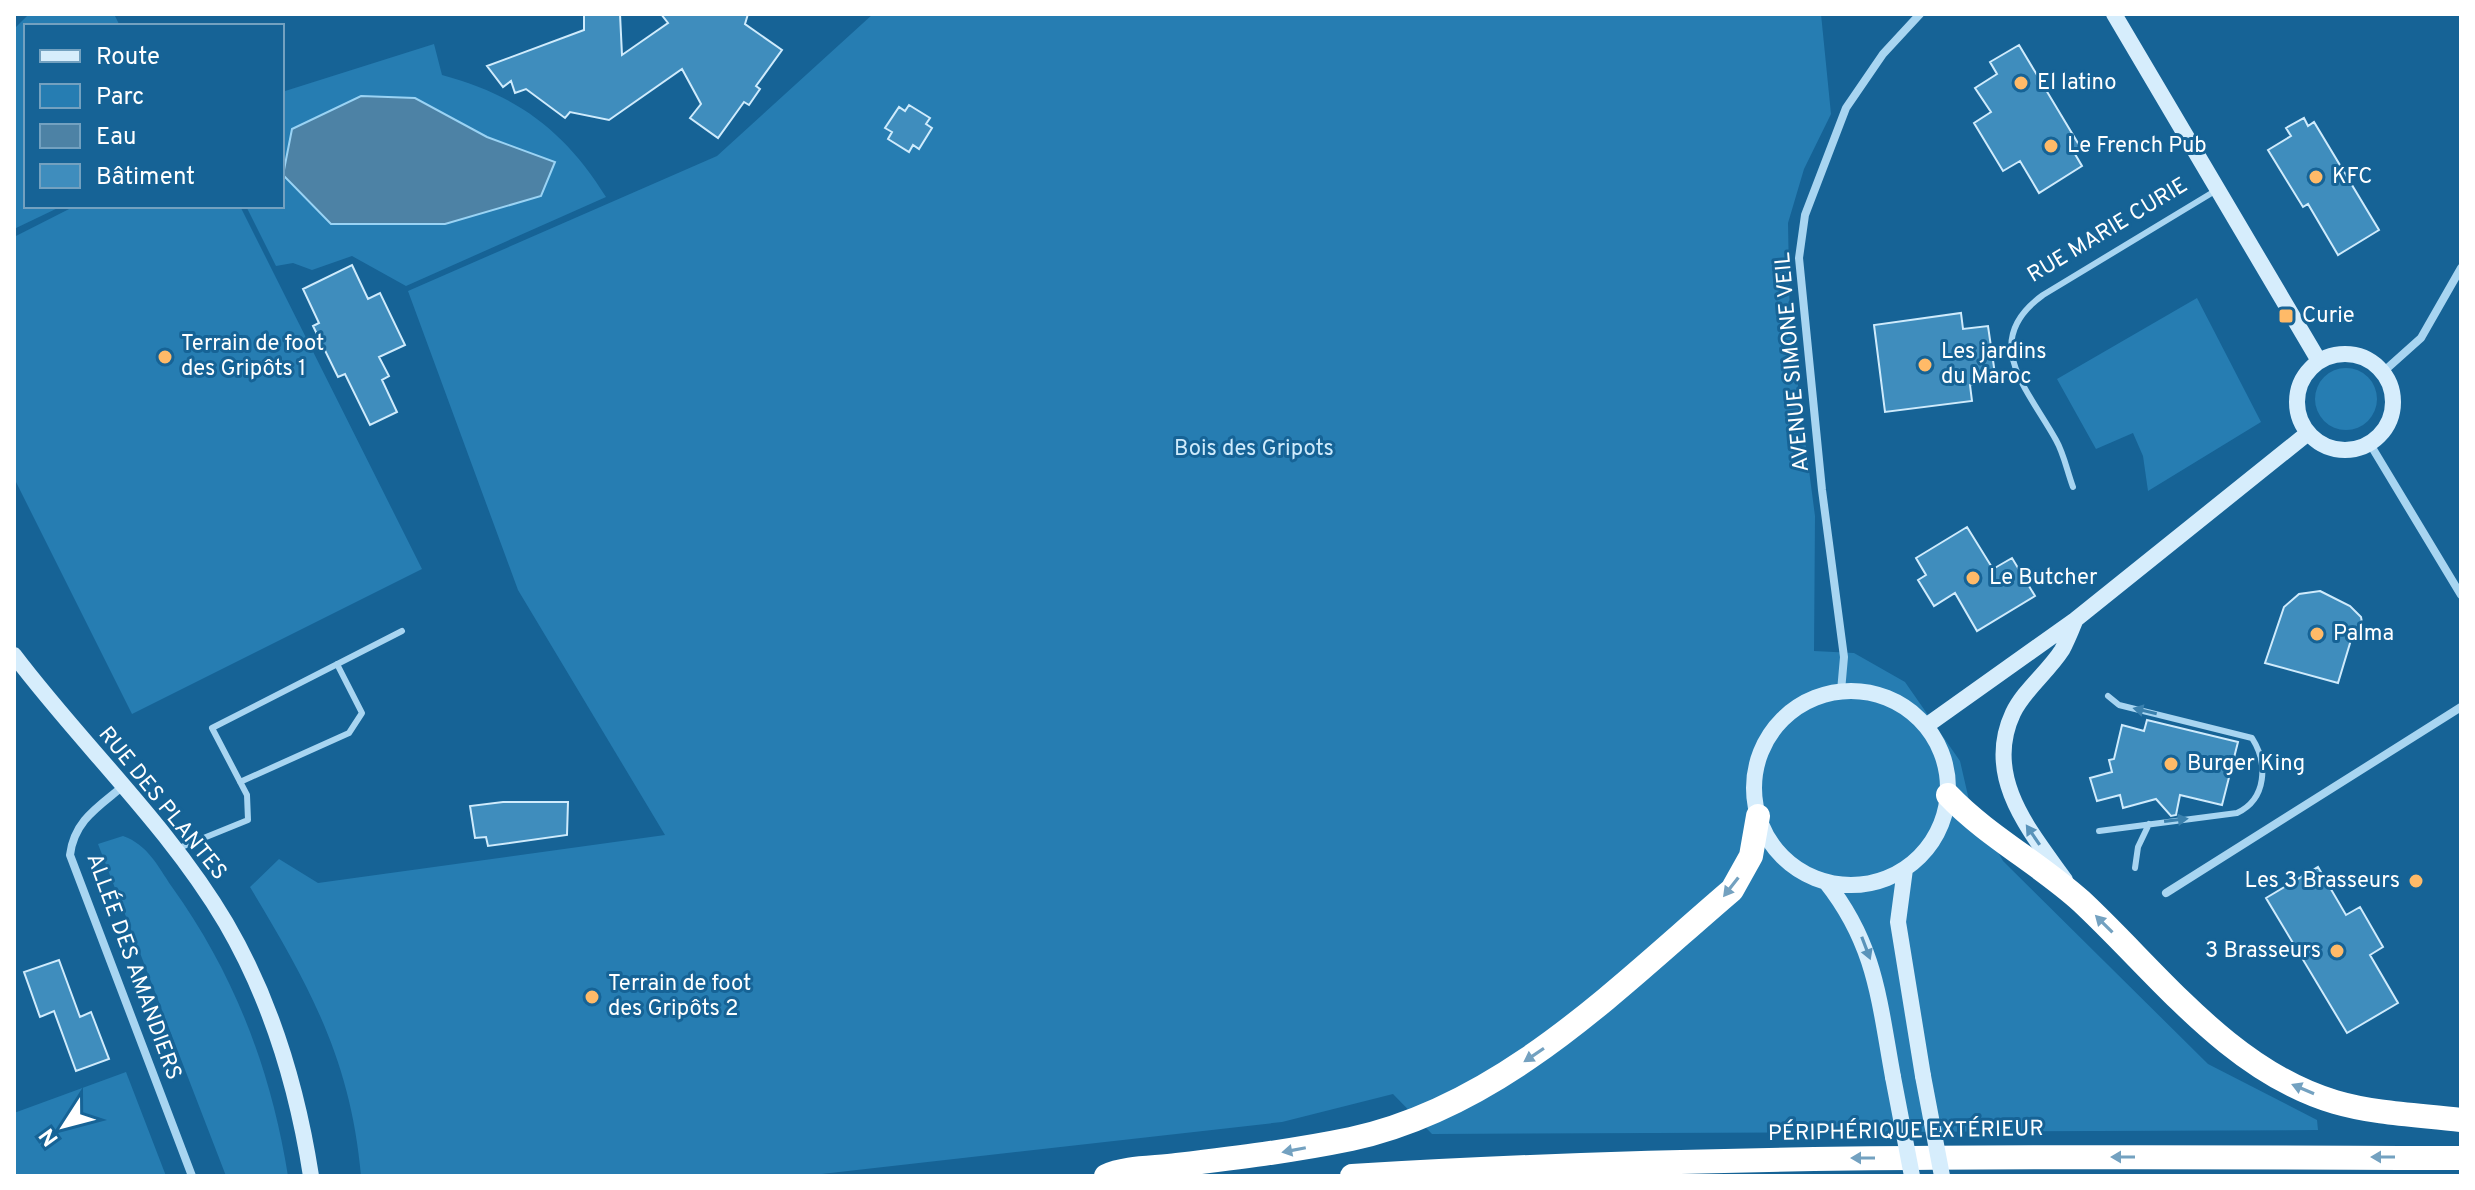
<svg xmlns="http://www.w3.org/2000/svg" width="2475" height="1190" font-family="Overpass,sans-serif">
<style>
.green{fill:#267db2}
.water{fill:#4d82a5;stroke:#9ad3f4;stroke-width:2}
.building{fill:#3f8dbd;stroke:#cfebfc;stroke-width:2}
.lines{fill:none;stroke-linecap:round;stroke-linejoin:round}
.lane{stroke:#a8d5f1;stroke-width:6}
.street{stroke:#a8d5f1;stroke-width:8}
.secondary{stroke:#d6edfc;stroke-width:16}
.highway{stroke:#fff;stroke-width:24}
.secondary-bridge{stroke:#d6edfc;stroke-width:16}
.oneway{fill:#3a80ad}
.oneway2{fill:#5993ba}
.oneway3{fill:#73a1c0}
.poi-dot{fill:#ffba68;stroke:#166396;stroke-width:3}
.labels{text-anchor:middle;dominant-baseline:central;stroke-width:6;stroke-linejoin:round;paint-order:stroke}
.poi-label{font-size:22px;fill:#fff;stroke:#166396;text-anchor:start}
.street-label{font-size:22px;fill:#fff;stroke:#166396}
.park-label{font-size:22px;fill:#cfebfc;stroke:#166396}
</style>
<rect width="100%" height="100%" fill="#166396"/>
<!-- green -->
<path class="green" d="M29,14H114L120,26H26V206H62L14,229V29Z
M873,14H1821L1831,114L1804,169L1788,223L1790,325L1815,516L1814,651L1854,653L1905,682L1960,761L1969,800L2003,861L2208,1064L2317,1120L2318,1130L1432,1134L1393,1094L1282,1122L804,1176H361C351,1060 309,985 250,887L279,859L318,883L665,835L518,590L408,291L717,156Z
M434,44L442,75C517,95 565,131 606,197L406,286L352,256L312,270L293,263L276,266L246,206H282V92Z
M75,206H240L422,569L132,714L14,478V237Z
M2197,298L2261,422L2148,491L2143,456L2133,433L2096,449L2057,379Z
M2315 399a31 31 0 1 1 62 0a31 31 0 1 1-62 0Z
M123,836C148,845 157,865 172,887C235,975 271,1070 288,1176H226L98,844Z
M126,1072L166,1176H14V1113Z"/>
<!-- water -->
<path class="water" d="M361,96L415,98L487,137L555,162L541,196L445,224H331L283,175L292,129Z"/>
<!-- building -->
<path class="building" d="M584,14H620L622,55L668,23L661,14H748L745,24L782,50L756,86L760,89L749,105L744,102L718,138L690,118L701,104L682,69L609,120L570,112L565,118L526,89L515,93L511,81L503,87L487,66L584,30Z
M2019,45L2082,150L2075,154L2082,166L2039,193L2020,161L2003,171L1974,123L1991,112L1975,88L1997,74L1990,62Z
M909,105L930,118L926,124L932,128L919,149L913,145L909,152L888,139L892,132L885,128L899,107L905,111Z
M2304,118L2308,126L2314,122L2379,230L2338,255L2308,204L2303,207L2268,150L2291,136L2286,128Z
M352,265L368,299L380,293L405,345L379,357L389,376L382,380L397,412L370,425L345,374L338,377L313,326L319,323L303,289Z
M1961,313L1963,329L1988,326L1996,381L1970,385L1972,401L1885,412L1874,325Z
M1967,527L1993,569L2012,558L2035,596L1977,631L1955,593L1934,606L1918,580L1926,575L1916,558Z
M2320,591L2350,606L2361,617L2363,628L2355,641L2351,640L2338,683L2265,663L2284,607L2299,594Z
M2147,720L2238,742L2222,805L2180,795L2176,815L2171,816L2156,799L2123,808L2120,795L2097,801L2090,778L2112,772L2109,760L2114,759L2122,725L2144,731Z
M503,802H568L567,835L488,846L486,837L475,838L470,806Z
M2318,867L2346,915L2360,907L2383,947L2370,955L2398,1003L2347,1033L2266,898Z
M59,960L80,1017L91,1012L109,1059L76,1071L54,1011L40,1017L24,972Z"/>
<g class="lines">
<!-- lane -->
<path class="lane" d="M2073,487C2067,471 2064,454 2056,440C2027,388 1979,341 2043,295L2215,191
M240,782L349,733L362,713L337,664
M2099,831L2237,813C2267,799 2268,763 2252,738L2119,705L2108,696
M179,848L248,820L247,795L212,728L402,631
M2135,868L2138,847L2149,824"/>
<!-- street -->
<path class="street" d="M2383,372L2421,338L2461,268
M2370,444L2461,595
M1841,691L1844,657L1822,490L1799,258L1805,215L1846,108L1883,54L1920,14
M122,787C98,807 74,821 70,855L192,1176
M2166,893L2461,707"/>
<!-- secondary -->
<path class="secondary" d="M2114,14L2319,361
M2297 402a48 48 0 1 1 96 0a48 48 0 1 1-96 0Z
M14,655C82,745 168,825 226,923C272,1002 297,1086 311,1176
M1754 788a97 97 0 1 1 194 0a97 97 0 1 1-194 0Z
M1926,726L2075,620L2308,433
M1905,869L1898,922L1923,1076
M2065,880C2030,831 1983,777 2013,713C2024,690 2048,672 2062,650C2067,641 2071,631 2075,621
M1826,882C1876,945 1879,1001 1893,1077"/>
<!-- highway -->
<path class="highway" d="M1948,795C1987,836 2039,863 2081,901C2158,973 2230,1071 2335,1102C2376,1114 2419,1115 2461,1120
M1106,1176C1125,1167 1155,1168 1177,1165C1235,1158 1293,1151 1351,1139C1503,1106 1617,988 1732,890L1751,856L1758,816
M1352,1176C1721,1153 2091,1157 2461,1158"/>
<!-- secondary-bridge -->
<path class="secondary-bridge" d="M1923,1076L1942,1176
M1893,1077L1912,1176"/>
</g>
<!-- one-way arrows -->
<defs><path id="oneway-solid" d="M-6-.8H1V-3.2L6.5 0L1 3.2V.8H-6Z" transform="scale(2)"/></defs>
<g class="oneway">
<use href="#oneway-solid" transform="translate(2145 711) rotate(-167)"/>
<use href="#oneway-solid" transform="translate(2176 820) rotate(-7)"/>
</g>
<g class="oneway2">
<use href="#oneway-solid" transform="translate(2033 835) rotate(-124)"/>
<use href="#oneway-solid" transform="translate(1866 948) rotate(69)"/>
</g>
<g class="oneway3">
<use href="#oneway-solid" transform="translate(1731 887) rotate(128)"/>
<use href="#oneway-solid" transform="translate(2104 924) rotate(-135)"/>
<use href="#oneway-solid" transform="translate(1534 1055) rotate(146)"/>
<use href="#oneway-solid" transform="translate(2303 1089) rotate(-157)"/>
<use href="#oneway-solid" transform="translate(1294 1150) rotate(169)"/>
<use href="#oneway-solid" transform="translate(2123 1157) rotate(180)"/>
<use href="#oneway-solid" transform="translate(2383 1157) rotate(-180)"/>
<use href="#oneway-solid" transform="translate(1863 1158) rotate(180)"/>
</g>
<!-- markers -->
<g class="poi-dot">
<circle cx="2021" cy="83" r="8"/>
<circle cx="2051" cy="146" r="8"/>
<circle cx="2316" cy="177" r="8"/>
<rect x="2278" y="308" width="16" height="16" rx="4"/>
<circle cx="165" cy="357" r="8"/>
<circle cx="1925" cy="365" r="8"/>
<circle cx="1973" cy="578" r="8"/>
<circle cx="2317" cy="634" r="8"/>
<circle cx="2171" cy="764" r="8"/>
<circle cx="2416" cy="881" r="8"/>
<circle cx="2337" cy="951" r="8"/>
<circle cx="592" cy="997" r="8"/>
</g>
<g class="labels">
<!-- poi labels -->
<g class="poi-label">
<text x="2037" y="83">El latino</text>
<text x="2067" y="146">Le French Pub</text>
<text x="2332" y="177">KFC</text>
<text x="2302" y="316">Curie</text>
<text x="181" y="344">Terrain de foot<tspan x="181" dy="25">des Gripôts 1</tspan></text>
<text x="1941" y="352">Les jardins<tspan x="1941" dy="25">du Maroc</tspan></text>
<text x="1989" y="578">Le Butcher</text>
<text x="2333" y="634">Palma</text>
<text x="2187" y="764">Burger King</text>
<text x="2400" y="881" text-anchor="end">Les 3 Brasseurs</text>
<text x="2321" y="951" text-anchor="end">3 Brasseurs</text>
<text x="608" y="984">Terrain de foot<tspan x="608" dy="25">des Gripôts 2</tspan></text>
</g>
<!-- street labels -->
<g class="street-label">
<text transform="translate(2108 231) rotate(-31)">RUE MARIE CURIE</text>
<text transform="translate(1793 362) rotate(-95)">AVENUE SIMONE VEIL</text>
<text transform="translate(162 804) rotate(51)">RUE DES PLANTES</text>
<text transform="translate(133 967) rotate(70)">ALLÉE DES AMANDIERS</text>
<text transform="translate(1906 1132) rotate(-1)">PÉRIPHÉRIQUE EXTÉRIEUR</text>
</g>
<!-- park labels -->
<g class="park-label">
<text x="1254" y="449">Bois des Gripots</text>
</g>
</g>
<!-- border -->
<rect width="2475" height="1190" fill="none" stroke="#ffffff" stroke-width="32"/>
<!-- legend -->
<rect x="24" y="24" width="260" height="184" fill="#166396" stroke="#73a1c0" stroke-width="2"/>
<rect x="40" y="50" width="40" height="12" fill="#d6edfc" stroke="#73a1c0" stroke-width="2"/>
<text x="96" y="64" font-size="24" fill="#ffffff">Route</text>
<rect x="40" y="84" width="40" height="24" fill="#267db2" stroke="#73a1c0" stroke-width="2"/>
<text x="96" y="104" font-size="24" fill="#ffffff">Parc</text>
<rect x="40" y="124" width="40" height="24" fill="#4d82a5" stroke="#73a1c0" stroke-width="2"/>
<text x="96" y="144" font-size="24" fill="#ffffff">Eau</text>
<rect x="40" y="164" width="40" height="24" fill="#3f8dbd" stroke="#73a1c0" stroke-width="2"/>
<text x="96" y="184" font-size="24" fill="#ffffff">Bâtiment</text>
<!-- north arrow -->
<g transform="translate(64 1126) rotate(234)" stroke="#166396" stroke-width="6" paint-order="stroke">
<path d="M0-6L14 30L0 20L-14 30Z" fill="#ffffff"/>
<text y="-12" font-size="22" font-weight="bold" text-anchor="middle" fill="#ffffff">N</text>
</g>
</svg>
